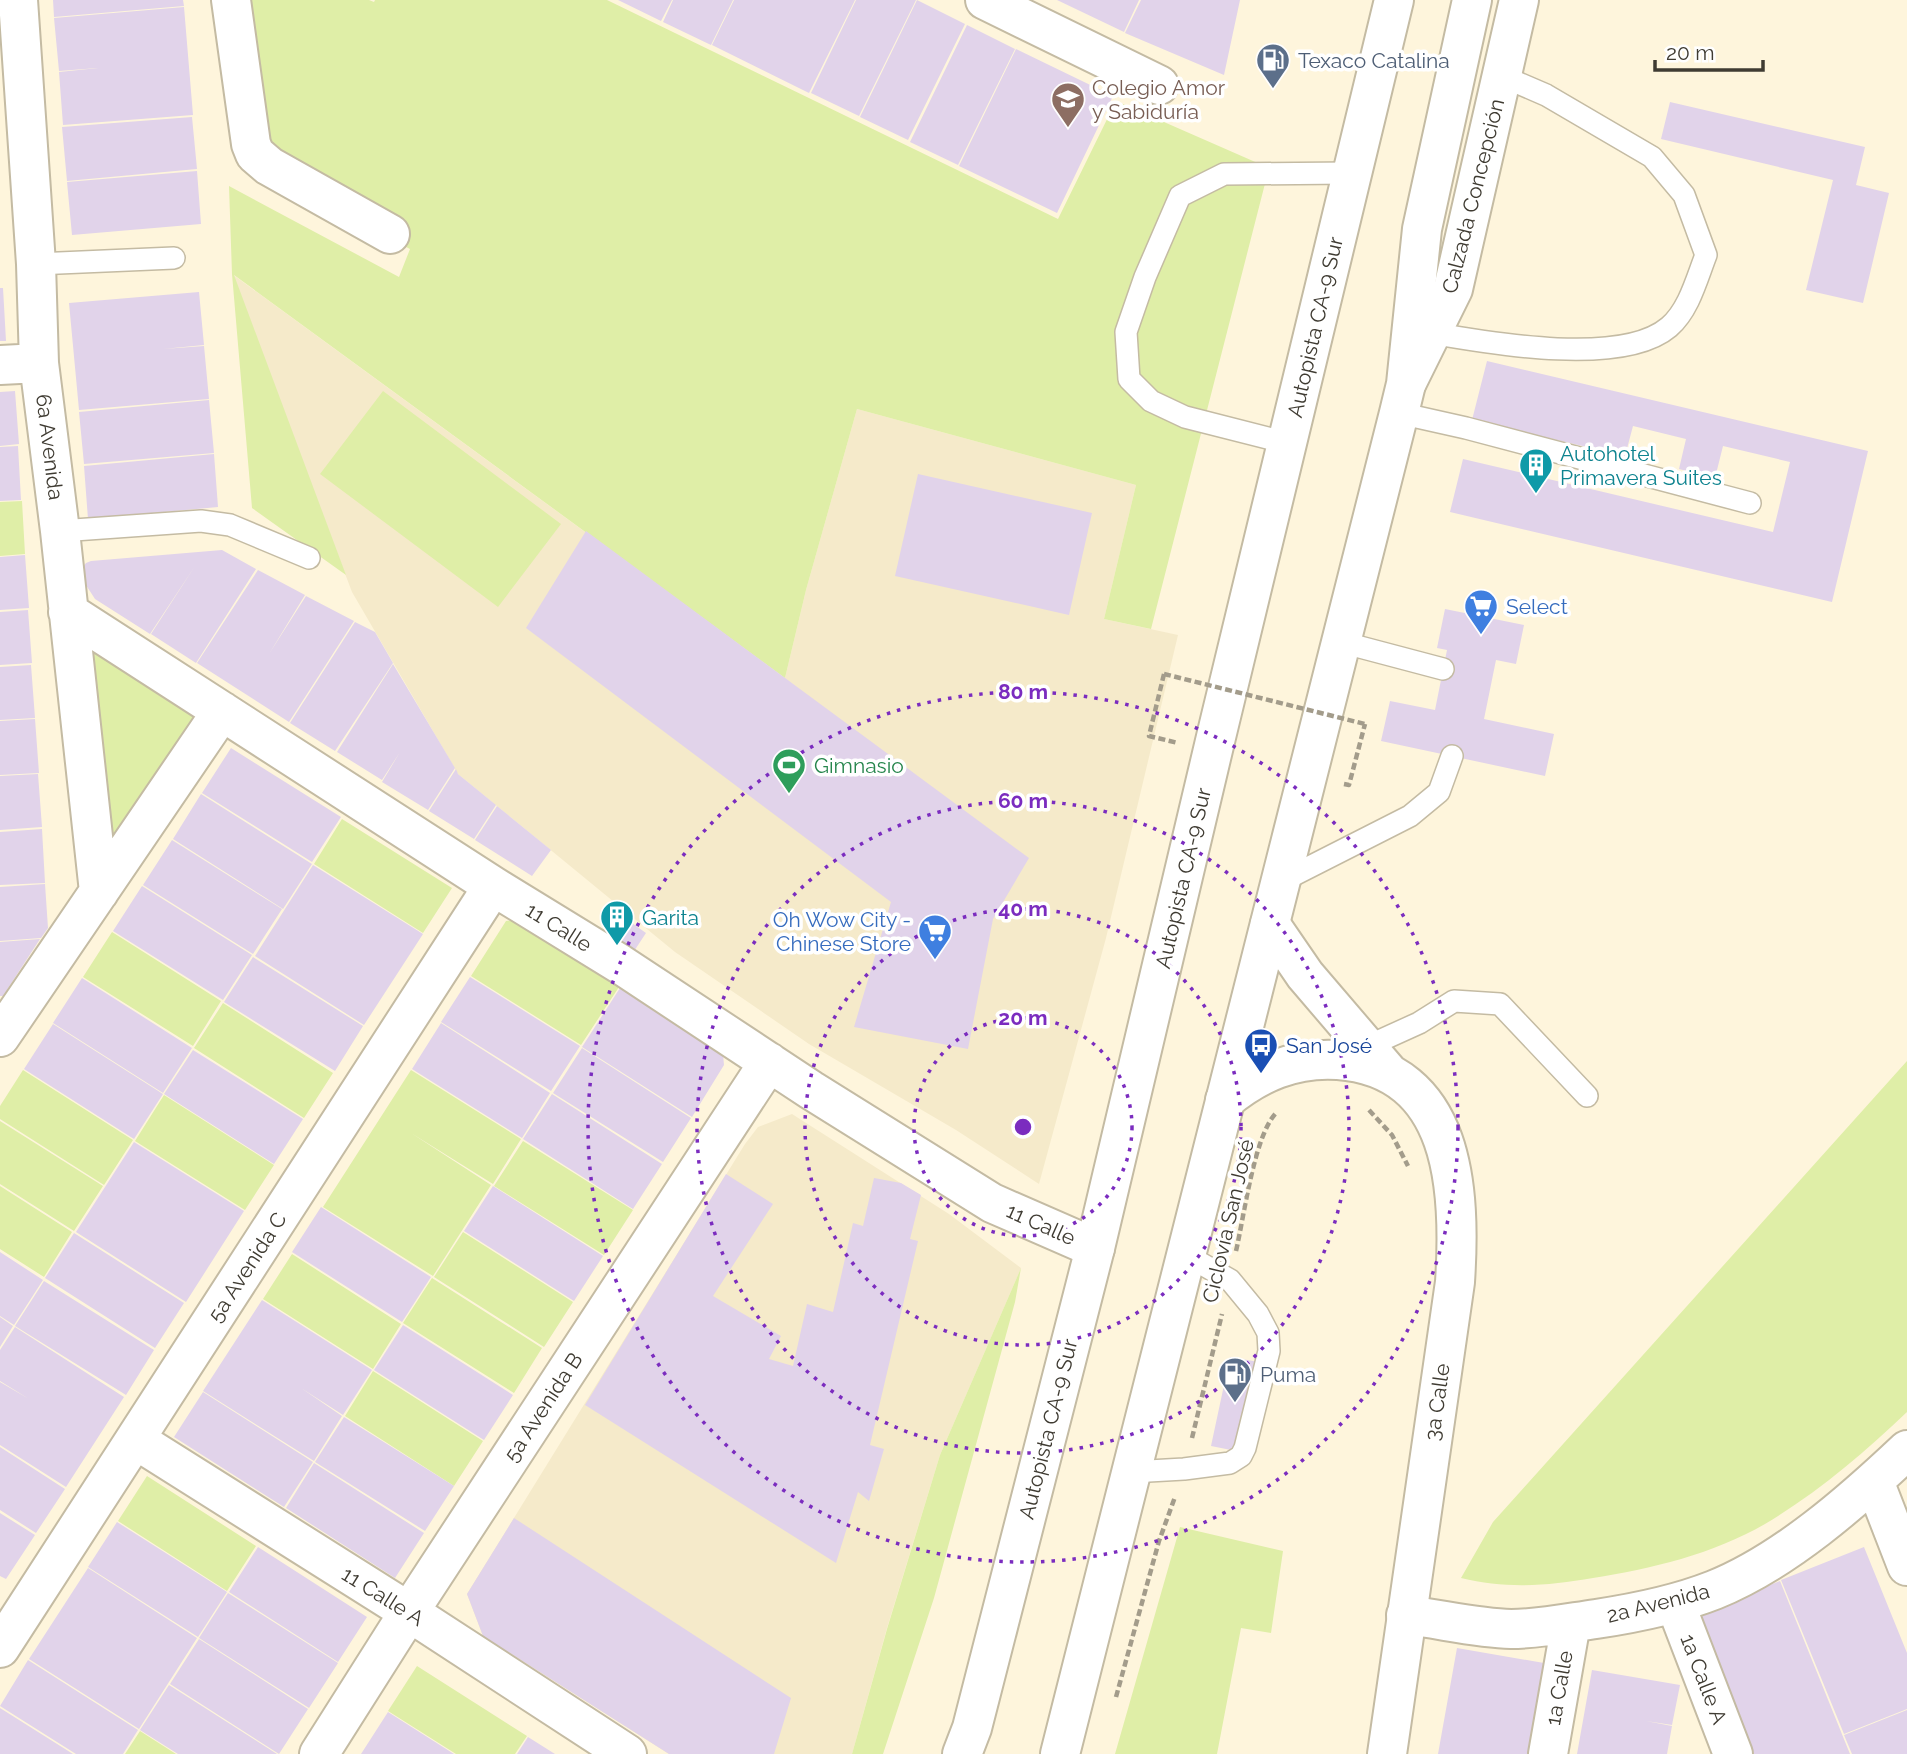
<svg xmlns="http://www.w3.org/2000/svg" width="1907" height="1754" font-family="Raleway,sans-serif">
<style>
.built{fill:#f5eaca}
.green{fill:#dfeea7}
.building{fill:#e1d3ea}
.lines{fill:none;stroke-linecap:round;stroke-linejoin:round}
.service-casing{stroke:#c4bba3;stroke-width:24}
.minor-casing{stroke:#c4bba3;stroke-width:42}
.secondary-casing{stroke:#c4bba3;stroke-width:42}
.primary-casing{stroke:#c4bba3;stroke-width:42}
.trunk-casing{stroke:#c4bba3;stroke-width:42}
.path{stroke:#a39c8b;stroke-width:4.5;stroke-dasharray:7 3.5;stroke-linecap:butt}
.service{stroke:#fff;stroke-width:21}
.minor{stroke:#fff;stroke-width:38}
.secondary{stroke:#fff;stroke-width:38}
.primary{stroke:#fff;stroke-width:38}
.trunk{stroke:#fff;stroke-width:38}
.path-bridge{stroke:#a39c8b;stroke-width:4.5;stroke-dasharray:7 3.5;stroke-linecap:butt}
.ring{fill:none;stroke:#7b2cbf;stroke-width:3.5;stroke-dasharray:3.5 7}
.labels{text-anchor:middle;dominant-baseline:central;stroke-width:7;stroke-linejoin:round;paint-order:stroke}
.service-label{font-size:21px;fill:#4e5e75;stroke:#fff;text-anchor:start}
.education-label{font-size:21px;fill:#785e54;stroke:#fff;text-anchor:start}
.street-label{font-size:21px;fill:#3f3b32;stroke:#fff}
.culture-label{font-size:21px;fill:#0d838f;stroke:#fff;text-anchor:start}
.shop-label{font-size:21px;fill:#366cbe;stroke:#fff;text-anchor:start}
.leisure-label{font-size:21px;fill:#27864d;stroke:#fff;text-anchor:start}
.transit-label{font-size:21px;fill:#164399;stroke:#fff;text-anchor:start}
.centre{fill:#7b2cbf;stroke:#fff;stroke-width:3.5}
.ring-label{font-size:21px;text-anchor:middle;font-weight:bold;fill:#7b2cbf;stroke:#fff;stroke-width:7;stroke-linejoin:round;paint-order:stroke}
</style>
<rect width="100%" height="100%" fill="#fef5dc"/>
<!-- built -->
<path class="built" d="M232,274L785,678L806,590L857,409L1136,485L1104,619L1178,635L1106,938L1039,1184L956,1130L809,1044L675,952L458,774L352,592Z
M792,1114L949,1214L1021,1268L940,1455L887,1628L852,1754H669L483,1636L467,1594L745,1144L758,1127Z"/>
<!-- green -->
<path class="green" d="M239,0H369L374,2L375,0H607L1058,219L1116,101L1269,168L1151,629L1104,619L1136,485L857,409L806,590L785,678L234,275L346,575L252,508L232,274L229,186L399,277L410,249L255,169Z
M383,391L561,524L498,607L320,474Z
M22,501L25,554L0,556V502Z
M68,612L222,711L99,892Z
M342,819L452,888L423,933L314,864Z
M516,920L619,987L581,1045L471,976L506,921Z
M112,932L221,1001L193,1046L83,977Z
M223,1003L333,1073L304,1118L194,1048Z
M1907,1061V1412C1863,1454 1817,1493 1765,1524C1713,1554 1651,1569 1593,1578C1547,1586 1506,1589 1461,1578L1493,1522Z
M23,1070L133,1140L104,1185L0,1119V1106Z
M411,1070L521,1139L493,1184L411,1133L491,1185L433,1276L323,1207Z
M164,1095L274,1165L245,1210L135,1141Z
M0,1121L103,1186L74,1231L0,1184Z
M523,1141L633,1210L604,1255L494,1186Z
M0,1186L72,1232L44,1277L0,1249Z
M463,1232L573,1302L544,1347L434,1277Z
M292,1254L401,1324L373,1369L263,1299Z
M1021,1268L1015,1302L934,1598L883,1754H852L887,1629L940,1455Z
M432,1278L542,1348L514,1393L403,1323Z
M373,1371L483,1441L454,1486L345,1416Z
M147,1476L256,1546L227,1591L118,1521Z
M1180,1527L1283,1551L1271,1633L1241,1628L1217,1754H1115Z
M417,1666L527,1736L515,1754H456L388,1711Z
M140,1731L176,1754H125Z"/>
<!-- building -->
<path class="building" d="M53,0H183L184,6L54,17Z
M618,0H672L661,21Z
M673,0H733L711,45L663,22Z
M734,0H855L809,93L712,45Z
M856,0H916L859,116L811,93Z
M917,0L965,24L908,140L860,117Z
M1057,0H1139L1124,32Z
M1141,0H1240L1224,75L1125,33Z
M184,7L193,115L63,125L59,72L98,68L59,71L54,18Z
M967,25L1015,49L958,165L910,142Z
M1016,49L1113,96L1057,213L959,166Z
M1670,102L1865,147L1856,185L1889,193L1863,303L1806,290L1833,180L1661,139Z
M192,117L197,169L67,181L62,127Z
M197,171L201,224L72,235L67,182Z
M0,288H3L6,341H0Z
M199,292L204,345L163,349L204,346L209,399L79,410L69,303Z
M1487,361L1868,451L1832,602L1450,512L1463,459L1773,532L1790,462L1723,446L1715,478L1679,469L1686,439L1633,426L1625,456L1472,420Z
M15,391L19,444L0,446V392Z
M209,400L214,453L84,464L79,412Z
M18,446L21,500L0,501V447Z
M214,454L218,507L88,519L84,466Z
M918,474L1092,513L1069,615L895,576Z
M586,531L1029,858L993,919L968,1049L854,1027L891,902L526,628Z
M222,550L256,569L196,663L151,634L195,566L150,634L95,599L84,582L81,570L86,563L91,561Z
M25,555L29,608L0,610V557Z
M258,570L305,595L269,654L306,596L354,621L289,722L197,663Z
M1445,609L1524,625L1516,664L1496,660L1484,719L1554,734L1545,776L1381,741L1390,701L1435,710L1447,650L1437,648Z
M28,610L32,663L0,665V612Z
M355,622L375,632L393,663L335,751L290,723Z
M393,664L455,768L428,810L382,782L400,752L382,780L337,752Z
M31,665L35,718L0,720V667Z
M35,719L39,773L0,775V721Z
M231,748L341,817L312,862L202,793Z
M456,769L458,774L496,805L474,839L429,811Z
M38,774L42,827L0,830V776Z
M201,794L312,864L283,909L173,839Z
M497,806L551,850L532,876L475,840Z
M42,829L45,883L0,885V832Z
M172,840L282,909L253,954L143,885Z
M313,865L423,934L364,1025L255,956Z
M45,884L48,928L41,938L0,941V887Z
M142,886L252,955L223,1000L113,931Z
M619,914L646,933L615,980L587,962Z
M40,939L3,996H0V942Z
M253,957L363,1026L335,1071L224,1002Z
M470,977L580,1046L551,1091L441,1022Z
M82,978L192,1048L163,1093L53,1023Z
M620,988L723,1054L724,1065L692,1117L582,1047Z
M441,1023L550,1093L522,1138L412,1069Z
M53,1024L163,1094L134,1139L24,1069Z
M582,1048L691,1118L663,1162L553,1093Z
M193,1050L303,1119L274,1164L164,1094Z
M552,1094L662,1164L633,1209L523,1139Z
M134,1142L244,1211L186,1302L76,1232Z
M726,1174L773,1204L713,1296L781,1336L769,1359L793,1366L807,1304L833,1312L853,1223L863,1226L874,1178L901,1183L921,1195L910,1239L918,1241L870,1445L884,1449L869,1501L858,1492L836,1563L585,1405Z
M493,1186L603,1256L574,1301L464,1231Z
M321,1207L431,1277L402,1322L292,1252Z
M74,1233L184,1303L155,1348L45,1278Z
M0,1252L43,1280L14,1325L0,1316Z
M44,1281L154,1350L126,1395L15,1326Z
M262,1300L372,1370L343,1415L301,1388L342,1416L314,1461L203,1391Z
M0,1317L13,1326L0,1347Z
M403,1325L513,1395L484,1440L374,1370Z
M15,1327L124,1397L66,1487L0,1445V1382L29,1399L0,1381V1350Z
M1230,1357L1259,1362L1241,1452L1211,1446Z
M203,1392L313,1462L284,1507L174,1437Z
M344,1417L454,1486L425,1531L315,1462Z
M0,1447L65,1489L36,1533L0,1510Z
M314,1463L424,1533L395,1578L286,1508Z
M0,1513L35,1535L6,1579L0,1576Z
M514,1518L791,1698L774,1754H669L483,1636L467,1594Z
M117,1522L227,1592L198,1637L88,1567Z
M258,1547L367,1617L338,1662L229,1592Z
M1864,1547L1907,1653V1709L1844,1734L1781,1580Z
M88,1568L197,1638L139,1729L29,1659Z
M1780,1581L1850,1754H1754L1697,1614Z
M228,1593L338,1663L309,1708L199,1638Z
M199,1639L308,1709L279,1754L170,1684Z
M1457,1648L1544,1663L1529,1754H1438Z
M28,1660L138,1730L123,1754H76L0,1706Z
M1592,1670L1680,1685L1672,1725L1646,1721L1672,1726L1667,1754H1577Z
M169,1685L277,1754H178L140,1730Z
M0,1708L73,1754H0Z
M1907,1710V1754H1852L1844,1735Z
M388,1712L454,1754H361Z
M528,1737L555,1754H517Z"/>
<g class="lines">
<!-- service casing -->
<g class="service-casing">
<path id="service" d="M36,264L174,258
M1431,333C1489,343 1622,367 1669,327C1689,310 1697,278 1706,255L1684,195L1652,157L1546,95L1502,76
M1399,413L1466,428L1750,503
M1287,443L1185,417L1151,401L1129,379L1126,332L1145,277L1180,196L1224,174L1351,173
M60,531L201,521L230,525L309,558
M1341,642L1443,669
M1280,882L1410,816L1439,792L1452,756
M1366,1047L1419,1023L1454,1001L1500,1004L1587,1096
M1131,1472L1184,1469L1230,1463L1241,1456L1245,1448L1269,1351L1268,1333L1258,1314L1230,1280L1186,1255"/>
</g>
<!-- minor casing -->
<g class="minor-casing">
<path id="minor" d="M18,0L36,264L39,363L60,531L99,892
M231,0L251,144L255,154L269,166L390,234
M985,0L1159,85
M0,365L39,363
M68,612L493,886L620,964L811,1090L992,1203L1095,1248
M0,1037L222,711
M136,1440L409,1612L627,1754
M1874,1481L1907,1566
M1675,1603L1733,1754
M1406,1615C1440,1619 1477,1628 1511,1629C1539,1629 1568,1623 1596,1619C1636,1613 1676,1605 1714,1590C1784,1562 1853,1501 1907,1450
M0,1648L493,886
M319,1754L409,1612L769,1062
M1548,1754L1571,1623"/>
</g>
<!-- secondary casing -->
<g class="secondary-casing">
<path id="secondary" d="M1270,924L1305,975L1388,1072
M1225,1100C1258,1073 1294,1057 1338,1060C1456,1069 1461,1190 1455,1282L1387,1754"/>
</g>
<!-- primary casing -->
<g class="primary-casing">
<path id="primary" d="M1407,382L1453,289L1519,0"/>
</g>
<!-- trunk casing -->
<g class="trunk-casing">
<path id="trunk" d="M962,1754L972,1728L1095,1248L1216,737L1394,0
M1060,1754L1399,413L1406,384L1422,229L1472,0"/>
</g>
<!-- path -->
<path class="path" d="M1164,674L1149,736L1178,743
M1344,784L1349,785L1365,724
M1369,1110L1392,1135L1408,1166
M1236,1251C1244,1217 1254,1136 1276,1113
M1192,1438L1222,1314
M1116,1697L1159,1541L1175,1497"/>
<!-- service -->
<use href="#service" class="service"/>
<!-- minor -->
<use href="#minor" class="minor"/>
<!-- secondary -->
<use href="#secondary" class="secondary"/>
<!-- primary -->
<use href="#primary" class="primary"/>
<!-- trunk -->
<use href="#trunk" class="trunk"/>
<!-- path-bridge -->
<path class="path-bridge" d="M1164,674L1365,724"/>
</g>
<!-- distance rings -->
<g class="ring">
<circle cx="1023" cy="1127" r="109"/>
<circle cx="1023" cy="1127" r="218"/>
<circle cx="1023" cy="1127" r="326"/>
<circle cx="1023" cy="1127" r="435"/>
</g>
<!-- icons -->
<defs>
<g id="fuel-pin" transform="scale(1.75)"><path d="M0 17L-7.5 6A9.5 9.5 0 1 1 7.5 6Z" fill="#5c6f8a" stroke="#fff"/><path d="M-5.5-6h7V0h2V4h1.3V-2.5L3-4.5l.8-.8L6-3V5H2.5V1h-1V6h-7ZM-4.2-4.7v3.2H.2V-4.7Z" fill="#fff"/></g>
<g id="school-pin" transform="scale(1.75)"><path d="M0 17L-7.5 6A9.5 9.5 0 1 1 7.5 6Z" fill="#8d6e63" stroke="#fff"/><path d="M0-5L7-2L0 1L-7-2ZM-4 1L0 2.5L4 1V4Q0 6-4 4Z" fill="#fff"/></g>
<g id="building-pin" transform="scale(1.75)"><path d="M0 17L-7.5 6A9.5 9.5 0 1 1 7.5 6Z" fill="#0f9aa8" stroke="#fff"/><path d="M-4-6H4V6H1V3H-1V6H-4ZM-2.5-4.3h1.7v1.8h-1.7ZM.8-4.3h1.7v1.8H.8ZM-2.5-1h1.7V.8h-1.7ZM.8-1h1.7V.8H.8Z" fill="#fff"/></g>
<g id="supermarket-pin" transform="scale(1.75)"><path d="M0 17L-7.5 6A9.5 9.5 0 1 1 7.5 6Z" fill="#3f7fe0" stroke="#fff"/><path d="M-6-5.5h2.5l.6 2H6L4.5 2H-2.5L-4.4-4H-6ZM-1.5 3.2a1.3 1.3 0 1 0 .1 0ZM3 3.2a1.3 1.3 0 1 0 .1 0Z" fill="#fff"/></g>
<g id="stadium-pin" transform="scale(1.75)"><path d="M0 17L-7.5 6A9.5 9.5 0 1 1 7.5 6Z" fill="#2e9e5b" stroke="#fff"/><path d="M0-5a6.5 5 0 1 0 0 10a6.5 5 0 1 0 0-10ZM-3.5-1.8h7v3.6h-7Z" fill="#fff"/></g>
<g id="bus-pin" transform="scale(1.75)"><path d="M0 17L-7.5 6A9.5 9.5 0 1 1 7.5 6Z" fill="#1a4fb4" stroke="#fff"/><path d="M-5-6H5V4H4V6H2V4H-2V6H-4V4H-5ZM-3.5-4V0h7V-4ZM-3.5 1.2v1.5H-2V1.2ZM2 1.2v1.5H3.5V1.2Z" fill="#fff"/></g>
</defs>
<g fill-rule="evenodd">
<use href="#fuel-pin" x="1273" y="60"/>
<use href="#school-pin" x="1068" y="99"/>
<use href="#building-pin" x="1536" y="465"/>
<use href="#supermarket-pin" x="1481" y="606"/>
<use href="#stadium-pin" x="789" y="765"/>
<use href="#building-pin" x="617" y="917"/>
<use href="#supermarket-pin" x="935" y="931"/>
<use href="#bus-pin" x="1261" y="1045"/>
<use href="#fuel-pin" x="1235" y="1374"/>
</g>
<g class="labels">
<!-- service labels -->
<g class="service-label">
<text x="1298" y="60">Texaco Catalina</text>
<text x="1260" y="1374">Puma</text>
</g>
<!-- education labels -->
<g class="education-label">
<text x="1092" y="87">Colegio Amor<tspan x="1092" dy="24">y Sabiduría</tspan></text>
</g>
<!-- street labels -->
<g class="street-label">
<text transform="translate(1473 196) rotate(-76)">Calzada Concepción</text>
<text transform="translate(1315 327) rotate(-77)">Autopista CA-9 Sur</text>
<text transform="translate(50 447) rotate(83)">6a Avenida</text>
<text transform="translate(1183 878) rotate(-77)">Autopista CA-9 Sur</text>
<text transform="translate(559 927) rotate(32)">11 Calle</text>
<text transform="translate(1228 1221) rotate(-77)">Ciclovía San José</text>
<text transform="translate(1041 1224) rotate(24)">11 Calle</text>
<text transform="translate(247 1267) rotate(-57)">5a Avenida C</text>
<text transform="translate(1437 1402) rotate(-82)">3a Calle</text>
<text transform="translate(543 1407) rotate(-57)">5a Avenida B</text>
<text transform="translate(1048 1429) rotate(-76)">Autopista CA-9 Sur</text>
<text transform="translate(383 1596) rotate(32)">11 Calle A</text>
<text transform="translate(1658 1603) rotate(-14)">2a Avenida</text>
<text transform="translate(1704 1679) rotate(69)">1a Calle A</text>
<text transform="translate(1559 1688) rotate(-80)">1a Calle</text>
</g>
<!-- culture labels -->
<g class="culture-label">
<text x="1560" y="453">Autohotel<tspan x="1560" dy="24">Primavera Suites</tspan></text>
<text x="642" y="917">Garita</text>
</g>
<!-- shop labels -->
<g class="shop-label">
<text x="1506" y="606">Select</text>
<text x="911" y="919" text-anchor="end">Oh Wow City -<tspan x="911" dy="24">Chinese Store</tspan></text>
</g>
<!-- leisure labels -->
<g class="leisure-label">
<text x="814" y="765">Gimnasio</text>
</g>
<!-- transit labels -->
<g class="transit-label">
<text x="1286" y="1045">San José</text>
</g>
</g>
<circle cx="1023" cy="1127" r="10" class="centre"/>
<g class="ring-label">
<text x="1023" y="699">80 m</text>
<text x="1023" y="808">60 m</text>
<text x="1023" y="916">40 m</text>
<text x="1023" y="1025">20 m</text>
</g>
<!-- scale -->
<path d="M1655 60v10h108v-10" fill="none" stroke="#3f3b32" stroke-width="3.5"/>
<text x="1666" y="60" font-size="21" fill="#3f3b32" stroke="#ffffff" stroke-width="5" paint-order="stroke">20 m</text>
</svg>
